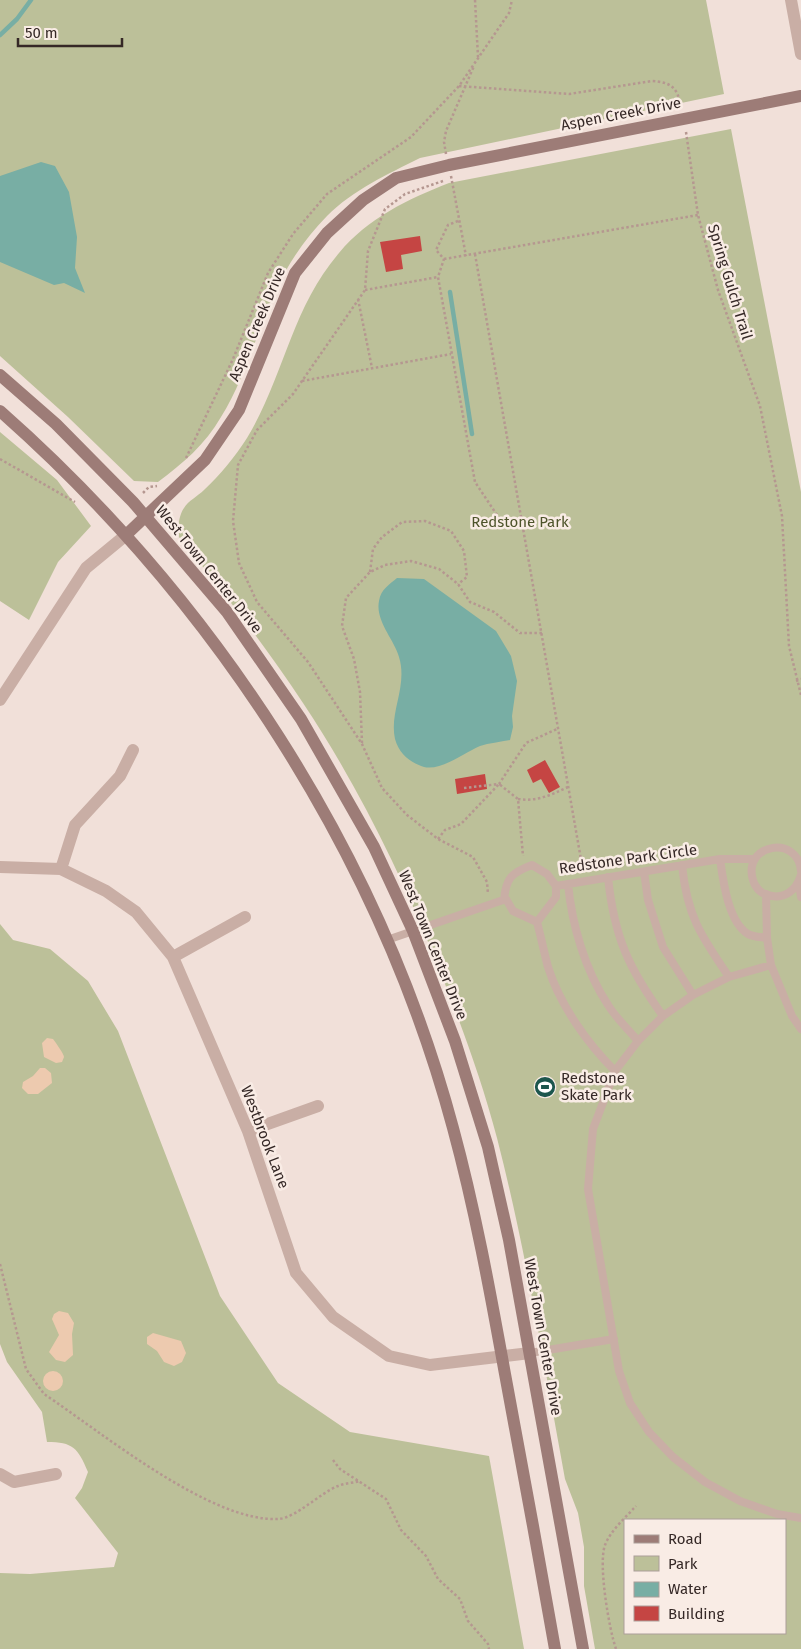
<svg xmlns="http://www.w3.org/2000/svg" width="801" height="1649" font-family="'Fira Sans',sans-serif">
<style>
.green{fill:#bcc099;fill-rule:evenodd}
.sand{fill:#edcaaf}
.water{fill:#78aea4}
.lines{fill:none;stroke-linecap:round;stroke-linejoin:round}
.stream{stroke:#78aea4;stroke-width:4.5}
.building{fill:#c54543}
.path{stroke:#b59790;stroke-width:2.5;stroke-dasharray:2.5 2.5;stroke-linecap:butt}
.lane{stroke:#c9aea5;stroke-width:8}
.street{stroke:#c9aea5;stroke-width:12}
.secondary{stroke:#9d7c77;stroke-width:12}
.labels{text-anchor:middle;dominant-baseline:central;stroke-width:5;stroke-linejoin:round;paint-order:stroke}
.street-label{font-size:15px;fill:#352826;stroke:#f9ece5}
.park-label{font-size:15px;fill:#4d532a;stroke:#f9ece5}
.poi-label{font-size:15px;fill:#352826;stroke:#f9ece5;text-anchor:start}
</style>
<rect width="100%" height="100%" fill="#f1e0d9"/>
<!-- green -->
<path class="green" d="M0,0H706L724,94L420,158C388,174 353,190 327,216C307,236 289,262 277,288C257,330 246,377 221,417C205,445 183,463 158,482L134,481L68,417L0,356Z
M731,129L801,492V1649H595L584,1586V1547L578,1513L565,1479C544,1365 526,1250 497,1138C481,1077 459,1019 436,961C400,872 357,784 303,703C265,646 223,591 179,537C177,529 179,515 184,508C188,501 198,496 204,490C220,475 235,457 247,438C284,377 291,309 339,253C368,218 408,199 449,183ZM625,1520H785V1633H625Z
M0,432L57,480L91,526L58,562L29,620L0,601Z
M0,924L13,940L50,949L88,981L118,1031L220,1296L278,1383L350,1432L489,1456L524,1649H0V1573L30,1574L114,1567L118,1553L75,1498L82,1488L88,1472C78,1448 73,1442 47,1442L42,1412L7,1362L0,1344Z"/>
<!-- sand -->
<path class="sand" d="M47,1038L53,1039C56,1043 64,1054 64,1057L62,1062L56,1063L44,1057L42,1043Z
M40,1068H45L51,1073L52,1083L38,1094H28L22,1088L23,1082L33,1076Z
M59,1311L68,1313L74,1323L72,1334L73,1355L65,1362L56,1360L49,1352L59,1335L52,1319L54,1314Z
M153,1333L181,1341L186,1353L182,1362L174,1366L164,1362L157,1351L147,1344V1337Z
M43 1381a10 10 0 1 1 20 0a10 10 0 1 1-20 0Z"/>
<!-- water -->
<path class="water" d="M41,162L55,166L69,192L77,237L75,268L85,293L64,283L54,285L0,262V176Z
M397,578L424,579L496,631L511,656L517,681L512,716L513,727L510,740C500,742 489,743 480,746C464,753 441,771 424,767C411,763 399,754 395,739C389,712 408,686 399,657C394,639 375,621 379,601C381,589 389,585 397,578Z"/>
<g class="lines">
<!-- stream -->
<path class="stream" d="M0,35L17,19L31,0
M450,292L472,434"/>
</g>
<!-- building -->
<path class="building" d="M420,236L422,251L401,255L403,269L386,272L380,242Z
M545,760L560,787L549,793L541,779L533,783L527,770Z
M485,774L487,789L457,794L455,779Z"/>
<g class="lines">
<!-- path -->
<path class="path" d="M475,0L478,57
M459,86L569,94L652,81C671,82 678,88 681,107
M686,132L698,215L718,290L760,406L782,516L789,646L801,695
M446,154L444,142L446,131L474,66
M451,176L466,256
M443,181L405,194L385,209L368,251L365,290L293,394L257,430L238,465L233,521L239,563L257,602L308,662L362,744L382,788L407,815L438,839L473,857L487,882L488,894
M458,221L448,225L436,250L444,259L438,277L475,482L501,521L525,528
M475,254L583,871
M444,259L698,215
M365,290L438,277
M358,299L372,368
M302,381L451,354
M186,458L233,359L268,273L293,234L327,194L411,137L459,86L509,13L512,0
M0,459L75,502
M143,493L149,487L157,486
M370,572L373,549L382,537L402,522L425,521L451,531L464,551L467,577L458,584
M796,681L801,679
M362,743L360,692L354,659L342,626L346,598L370,572L385,565L411,561L439,569L458,584L470,602L494,612L520,633H543
M464,788L499,784L526,743L557,729
M518,799C536,802 551,795 568,787
M438,839L445,830L461,824L499,784L518,799L523,856
M0,1264L26,1369L44,1394C100,1431 211,1523 279,1519C297,1517 320,1493 338,1486C345,1483 353,1483 360,1481
M333,1460L340,1469L386,1499L401,1530L426,1556L438,1579L460,1599L468,1621L488,1644L489,1649
M616,1649C609,1629 598,1564 605,1545C611,1530 625,1518 636,1506"/>
<!-- lane -->
<path class="lane" d="M720,859C723,880 728,922 748,934C753,937 761,937 767,938
M682,865C687,916 701,936 729,977
M801,871C798,834 742,844 753,880C754,885 759,892 765,894C782,901 796,892 801,875
M644,872L648,900L663,947L693,995
M608,877C614,937 629,969 663,1016
M799,883L801,897
M568,884C572,925 585,970 608,1005C616,1018 628,1029 638,1041
M766,894L767,938L771,965
M504,900C506,878 511,873 532,865L547,874L556,886L720,859H754
M537,922L556,897V886
M387,940L506,899L513,911L537,922C541,937 544,952 548,967C560,1005 587,1043 615,1071
M801,1029L792,1016L771,965L729,977L693,995L663,1016L638,1041L615,1071L593,1129L588,1189L619,1371L630,1403L649,1432L673,1457L705,1482L740,1501L777,1514L801,1518
M530,1353L614,1339"/>
<!-- street -->
<path class="street" d="M791,0L801,54
M0,700L86,568L126,535
M0,867L61,869L106,891L136,912L173,957L248,1131L296,1273L333,1317L389,1356L430,1365L530,1353
M61,869L75,825L120,776L133,750
M173,957L245,917
M248,1131L318,1106
M0,1474L14,1482L56,1474"/>
<!-- secondary -->
<path class="secondary" d="M0,375L56,424L133,502L227,612L301,719L374,847L413,931L455,1041L488,1147L509,1240L583,1649
M0,411C213,599 379,852 453,1128C475,1209 490,1291 505,1374C522,1466 539,1557 555,1649
M126,535L205,460L239,410L295,273L327,233L363,200L396,178L449,165L801,96"/>
</g>
<!-- icons -->
<defs>
<g id="stadium-disc" transform="scale(1.125)"><circle r="9.5" fill="#1c564d" stroke="#f9ece5"/><path d="M0-5a6.5 5 0 1 0 0 10a6.5 5 0 1 0 0-10ZM-3.5-1.8h7v3.6h-7Z" fill="#fff"/></g>
</defs>
<g fill-rule="evenodd">
<use href="#stadium-disc" x="545" y="1087"/>
</g>
<g class="labels">
<!-- street labels -->
<g class="street-label">
<text transform="translate(621 114) rotate(-11)">Aspen Creek Drive</text>
<text transform="translate(730 282) rotate(73)">Spring Gulch Trail</text>
<text transform="translate(257 324) rotate(-67)">Aspen Creek Drive</text>
<text transform="translate(209 569) rotate(51)">West Town Center Drive</text>
<text transform="translate(628 859) rotate(-8)">Redstone Park Circle</text>
<text transform="translate(433 945) rotate(68)">West Town Center Drive</text>
<text transform="translate(265 1137) rotate(69)">Westbrook Lane</text>
<text transform="translate(543 1337) rotate(80)">West Town Center Drive</text>
</g>
<!-- park labels -->
<g class="park-label">
<text x="520" y="522">Redstone Park</text>
</g>
<!-- poi labels -->
<g class="poi-label">
<text x="561" y="1078">Redstone<tspan x="561" dy="17">Skate Park</tspan></text>
</g>
</g>
<!-- legend -->
<rect x="624" y="1519" width="162" height="115" fill="#f9ece5" stroke="#ab9e99"/>
<rect x="634" y="1535" width="25" height="8" fill="#9d7c77" stroke="#ab9e99"/>
<text x="668" y="1544" font-size="15" fill="#352826">Road</text>
<rect x="634" y="1556" width="25" height="15" fill="#bcc099" stroke="#ab9e99"/>
<text x="668" y="1569" font-size="15" fill="#352826">Park</text>
<rect x="634" y="1582" width="25" height="15" fill="#78aea4" stroke="#ab9e99"/>
<text x="668" y="1594" font-size="15" fill="#352826">Water</text>
<rect x="634" y="1606" width="25" height="15" fill="#c54543" stroke="#ab9e99"/>
<text x="668" y="1619" font-size="15" fill="#352826">Building</text>
<!-- scale -->
<path d="M18 38v8h104v-8" fill="none" stroke="#352826" stroke-width="2.5"/>
<text x="25" y="38" font-size="15" fill="#352826" stroke="#f9ece5" stroke-width="4" paint-order="stroke">50 m</text>
</svg>
